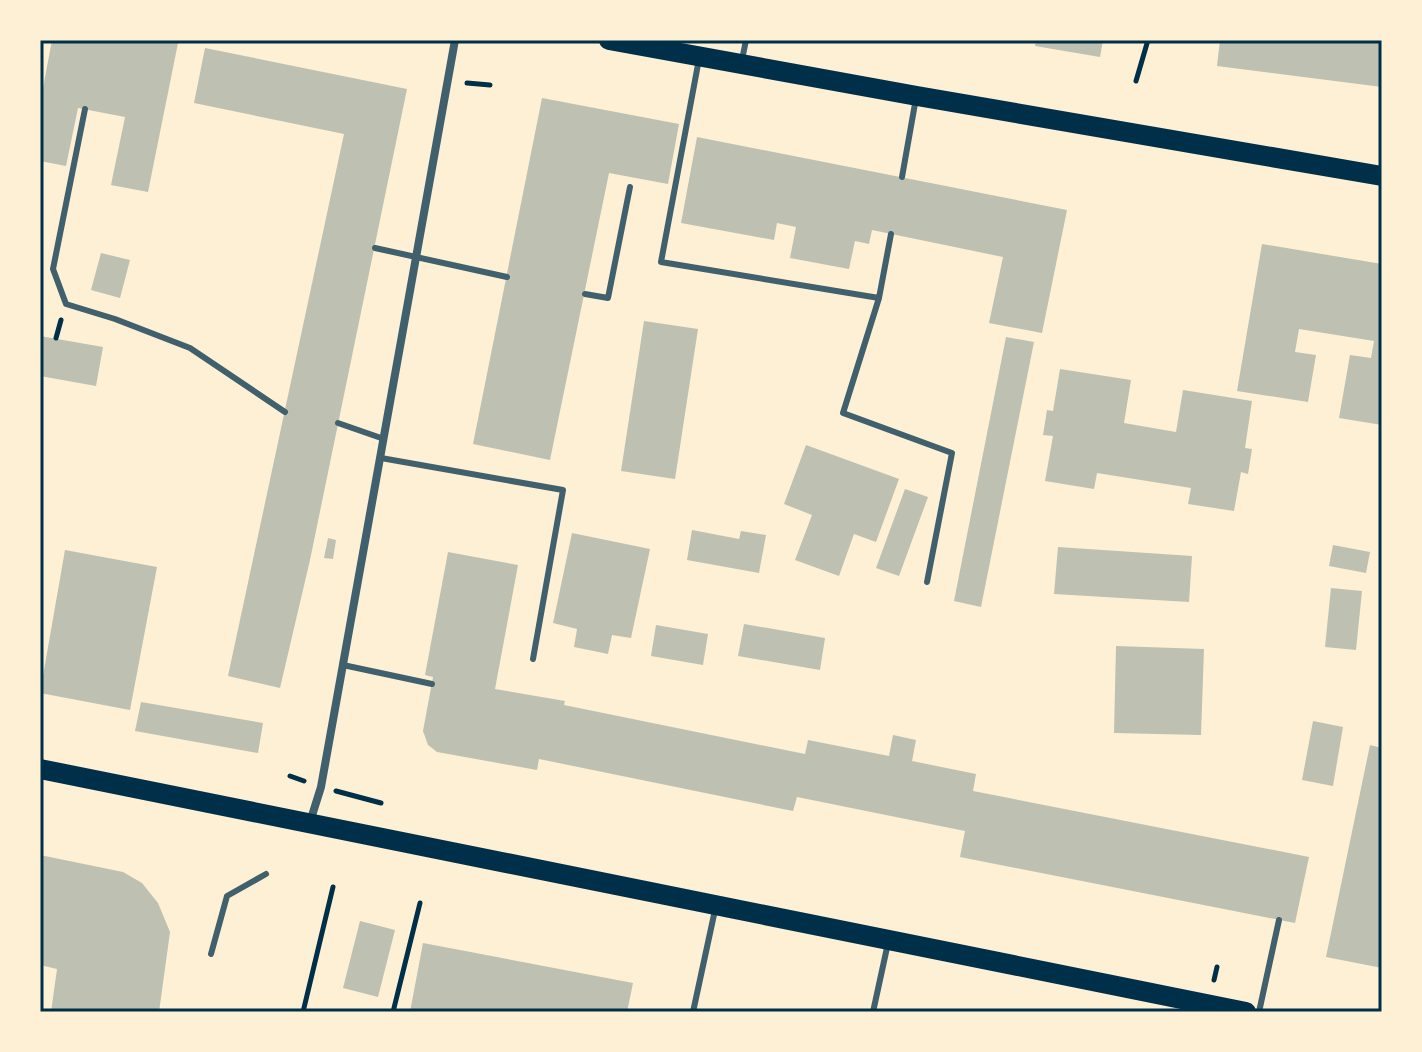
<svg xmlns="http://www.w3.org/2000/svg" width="1422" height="1052" font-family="'Noto Sans',sans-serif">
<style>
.building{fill:#bec0b2}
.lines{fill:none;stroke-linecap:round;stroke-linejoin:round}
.path{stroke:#003049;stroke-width:5}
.service{stroke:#3f606c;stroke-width:6}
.minor{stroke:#3f606c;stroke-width:8}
.primary{stroke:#003049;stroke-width:20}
.neatline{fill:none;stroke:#003049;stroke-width:3}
</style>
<rect width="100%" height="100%" fill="#fdf0d5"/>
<!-- building -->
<path class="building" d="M52,40H163L178,43L148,192L111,185L125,117L78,108L66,166L40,161V104Z
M1036,40H1103L1100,57L1035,46Z
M1220,40H1382V87L1217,66Z
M205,48L407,89L310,560L280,688L228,676L344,134L194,103Z
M542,98L679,124L668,184L609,173L550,460L473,444Z
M697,137L1067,210L1042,333L989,323L1003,257L872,230L869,244L855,241L849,269L790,258L796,227L777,223L774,240L681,223Z
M1262,244L1382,264V425L1339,418L1350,355L1371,358L1374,341L1299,329L1295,352L1316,355L1308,402L1237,391Z
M101,253L130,260L120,298L91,290Z
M644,321L698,329L675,479L621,471Z
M40,336L103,347L96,386L40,376Z
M1006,337L1034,342L981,607L954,601Z
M1060,369L1131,380L1124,423L1176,432L1183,390L1252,401L1245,448L1252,449L1248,474L1241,472L1234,511L1188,504L1191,488L1097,473L1094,489L1045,481L1053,436L1043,435L1047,410L1053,411Z
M806,445L899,479L876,542L854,534L839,576L795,560L812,515L784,504Z
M905,489L928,497L899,576L876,568Z
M692,530L739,539L741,531L766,535L759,573L687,560Z
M572,533L650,549L631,638L612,635L608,654L574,647L577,629L553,623Z
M328,538L336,540L333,559L324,558Z
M1333,545L1370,552L1366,573L1329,566Z
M1058,547L1192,556L1189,602L1054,594Z
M65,550L157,567L130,710L40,693Z
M448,552L518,565L495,689L565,701L564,705L805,754L808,740L889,756L893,735L916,740L912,761L976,774L973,791L1309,857L1295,923L960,857L965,831L797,797L793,811L539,759L537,770L437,752L428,745L423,731L433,677L425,675Z
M1331,588L1362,591L1356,650L1325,647Z
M744,624L825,638L820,670L738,656Z
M656,625L708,634L703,665L651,656Z
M1116,646L1204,649L1201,735L1114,733Z
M141,702L263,723L258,753L135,731Z
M1313,721L1343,727L1333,786L1302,780Z
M1370,745L1382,748V968L1326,957Z
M40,855L123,872L142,883L158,903L170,932L159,1012H51L57,969L40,965Z
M360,921L395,930L378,997L343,988Z
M423,943L633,983L627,1012H410Z"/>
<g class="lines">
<!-- path -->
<path class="path" d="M1136,81L1148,40
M467,83L490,85
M56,338L61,320
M290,776L304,781
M336,791L381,803
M1214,980L1217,967
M303,1012L333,887
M393,1012L420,903"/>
<!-- service -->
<path class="service" d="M699,59L661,262L879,298
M742,60L746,40
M85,109L53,269L66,304L115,319L190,348L285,412
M902,177L916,98
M891,234L879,298L843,413L952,453L927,582
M375,248L507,277
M585,294L608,298L630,187
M338,423L384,439
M381,458L563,490L533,659
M343,665L432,684
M211,954L227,896L266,874
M693,1012L715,910
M873,1012L888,943
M1259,1012L1279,920"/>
<!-- minor -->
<path class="minor" d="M310,822L321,787L455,40"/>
<!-- primary -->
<path class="primary" d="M609,40L917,96L1382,176
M40,769L1246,1012"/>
</g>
<!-- border -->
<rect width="1422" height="1052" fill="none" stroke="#fdf0d5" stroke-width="84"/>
<rect x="42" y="42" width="1338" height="968" class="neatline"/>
</svg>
